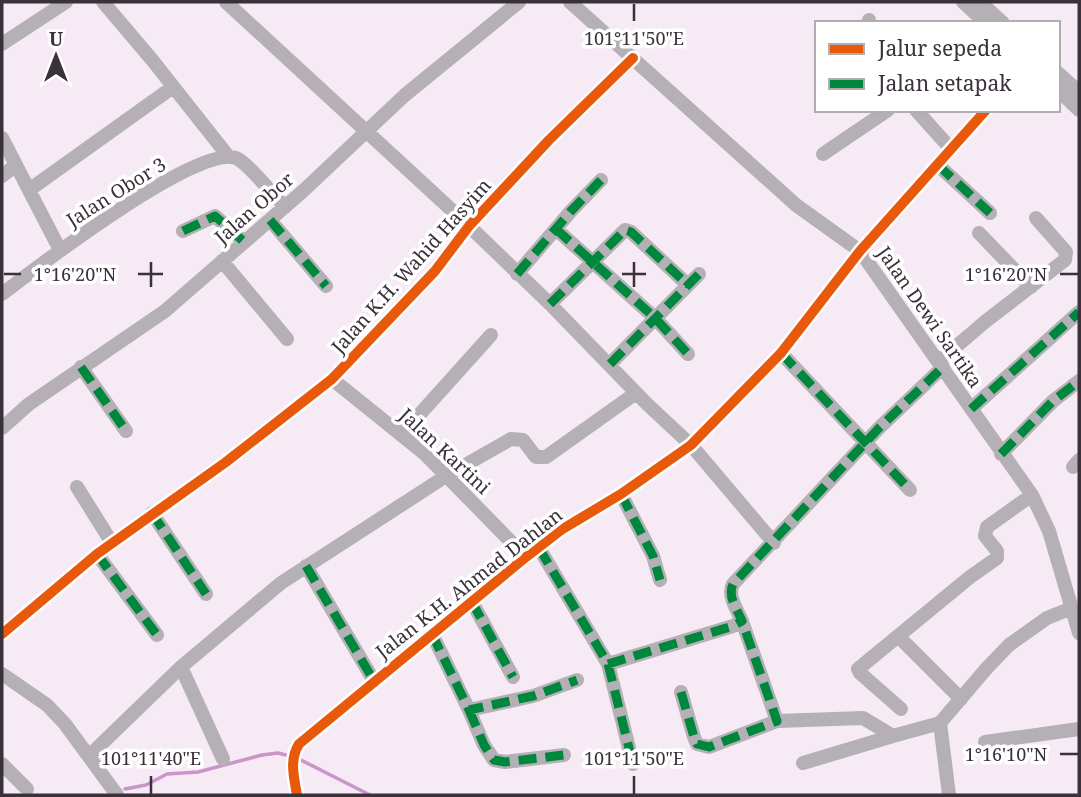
<svg xmlns="http://www.w3.org/2000/svg" width="1081" height="797" font-family="'Noto Serif',serif">
<style>
.lines{fill:none;stroke-linecap:round;stroke-linejoin:round}
.stream{stroke:#ca95ca;stroke-width:3.5}
.minor{stroke:#b5b0b5;stroke-width:14}
.quiet{stroke:#00873e;stroke-width:9;stroke-dasharray:18 9;stroke-linecap:butt}
.cycleway-casing{stroke:#fff;stroke-width:15}
.cycleway{stroke:#e8590c;stroke-width:10}
.ticks{fill:none;stroke:#3a323a;stroke-width:2.5}
.labels{text-anchor:middle;dominant-baseline:central;stroke-width:7;stroke-linejoin:round;paint-order:stroke}
.street-label{font-size:19px;fill:#3a323a;stroke:#fff}
.ticks-label{font-size:18px;text-anchor:middle;fill:#3a323a;stroke:#fff;stroke-width:7;stroke-linejoin:round;paint-order:stroke}
</style>
<rect width="100%" height="100%" fill="#f6eaf5"/>
<g class="lines">
<!-- stream -->
<path class="stream" d="M297,758L370,795
M125,789L146,785L167,774L198,772L262,755L278,753L290,756"/>
<!-- minor -->
<path class="minor" d="M103,2L153,61L228,156
M226,2L469,226L550,304L647,404L691,445L774,543
M570,2L796,205L860,251L1032,495L1049,531L1079,633
M963,2L986,23
M980,2L1003,23
M868,23L869,20
M2,44L66,2
M1058,73L1079,92
M1058,90L1079,110
M916,110L951,149
M2,138L60,250
M823,154L888,110
M938,165L990,213
M2,176L16,165
M29,190L173,87
M270,220L326,286
M556,229L655,318L688,354
M183,231L215,216L244,242
M979,233L1031,287
M222,261L287,339
M517,274L571,211L601,180
M2,294C36,268 199,143 236,158C248,163 274,196 285,207
M550,304L625,230L631,232L688,285
M781,353L910,490
M939,361L986,321L1065,260L1066,252L1036,218
M610,364L699,274
M81,367L126,431
M332,379L425,454L526,557
M971,409L1079,312
M2,428L29,404L165,311L303,191L405,95L519,2
M401,435L491,335
M1001,454L1053,401L1079,381
M1073,467L1079,460
M77,487L112,543
M621,494L653,556L660,580
M152,513L206,594
M539,548L608,664L633,764
M97,554L157,635
M306,566L374,681
M472,602L513,677
M2,634L97,554L226,462L332,379L435,271L469,226L549,140L633,58
M432,634L469,710L533,696L577,680
M898,636L961,699
M608,664L733,626L742,621C737,609 727,596 733,584L879,428L943,367
M181,667L223,759
M2,674L47,705L65,724L117,795
M681,692L694,737L697,744L709,747L777,721L742,621
M901,709L860,673L858,669L970,577L997,558V551L985,536L987,527L1032,495
M469,710L484,745L494,760L505,762L564,755
M777,721L863,718L893,736L940,723L986,669L1009,645L1047,618L1072,608
M940,723L949,795
M985,742L1079,729
M90,755L181,667L281,583L446,476L511,439L523,440L536,457H546L636,393
M803,763L893,736
M2,764L27,789
M297,795C294,777 289,760 299,744L526,557L561,530L621,494L691,445L781,353L860,251L986,110"/>
<!-- quiet -->
<path class="quiet" d="M938,165L990,213
M270,220L326,286
M556,229L655,318L688,354
M183,231L215,216L244,242
M517,274L571,211L601,180
M550,304L625,230L631,232L688,285
M781,353L910,490
M610,364L699,274
M81,367L126,431
M971,409L1079,312
M1001,454L1053,401L1079,381
M621,494L653,556L660,580
M152,513L206,594
M539,548L608,664L633,764
M97,554L157,635
M306,566L374,681
M472,602L513,677
M432,634L469,710L533,696L577,680
M608,664L733,626L742,621C737,609 727,596 733,584L879,428L943,367
M681,692L694,737L697,744L709,747L777,721L742,621
M469,710L484,745L494,760L505,762L564,755"/>
<!-- cycleway casing -->
<g class="cycleway-casing">
<path id="cycleway" d="M2,634L97,554L226,462L332,379L435,271L469,226L549,140L633,58
M297,795C294,777 289,760 299,744L526,557L561,530L621,494L691,445L781,353L860,251L986,110"/>
</g>
<!-- cycleway -->
<use href="#cycleway" class="cycleway"/>
</g>
<!-- ticks -->
<path class="ticks" d="M634,4V21M151,262V287M634,262V287M4,274H21M138,274H163M622,274H646M1060,274H1078M1060,754H1078M151,776V794M634,776V794"/>
<g class="labels">
<!-- street labels -->
<g class="street-label">
<text transform="translate(116 192) rotate(-32)">Jalan Obor 3</text>
<text transform="translate(254 208) rotate(-41)">Jalan Obor</text>
<text transform="translate(411 266) rotate(-48)">Jalan K.H. Wahid Hasyim</text>
<text transform="translate(930 317) rotate(55)">Jalan Dewi Sartika</text>
<text transform="translate(445 451) rotate(43)">Jalan Kartini</text>
<text transform="translate(469 583) rotate(-38)">Jalan K.H. Ahmad Dahlan</text>
</g>
</g>
<g class="ticks-label">
<text x="634" y="45">101°11'50"E</text>
<text x="75" y="281">1°16'20"N</text>
<text x="1006" y="281">1°16'20"N</text>
<text x="1006" y="761">1°16'10"N</text>
<text x="151" y="765">101°11'40"E</text>
<text x="634" y="765">101°11'50"E</text>
</g>
<!-- border -->
<rect width="1081" height="797" fill="none" stroke="#3a323a" stroke-width="7"/>
<!-- legend -->
<rect x="815" y="21" width="245" height="91" fill="#ffffff" stroke="#b0adb0" stroke-width="2"/>
<rect x="829" y="44" width="35" height="10" fill="#e8590c" stroke="#b0adb0" stroke-width="2"/>
<text x="878" y="56" font-size="21" fill="#3a323a">Jalur sepeda</text>
<rect x="829" y="79" width="35" height="10" fill="#00873e" stroke="#b0adb0" stroke-width="2"/>
<text x="878" y="91" font-size="21" fill="#3a323a">Jalan setapak</text>
<!-- north arrow -->
<g transform="translate(56 56)" stroke="#ffffff" stroke-width="5" paint-order="stroke">
<path d="M0-5L12 26L0 18L-12 26Z" fill="#3a323a"/>
<text y="-10" font-size="19" font-weight="bold" text-anchor="middle" fill="#3a323a">U</text>
</g>
</svg>
